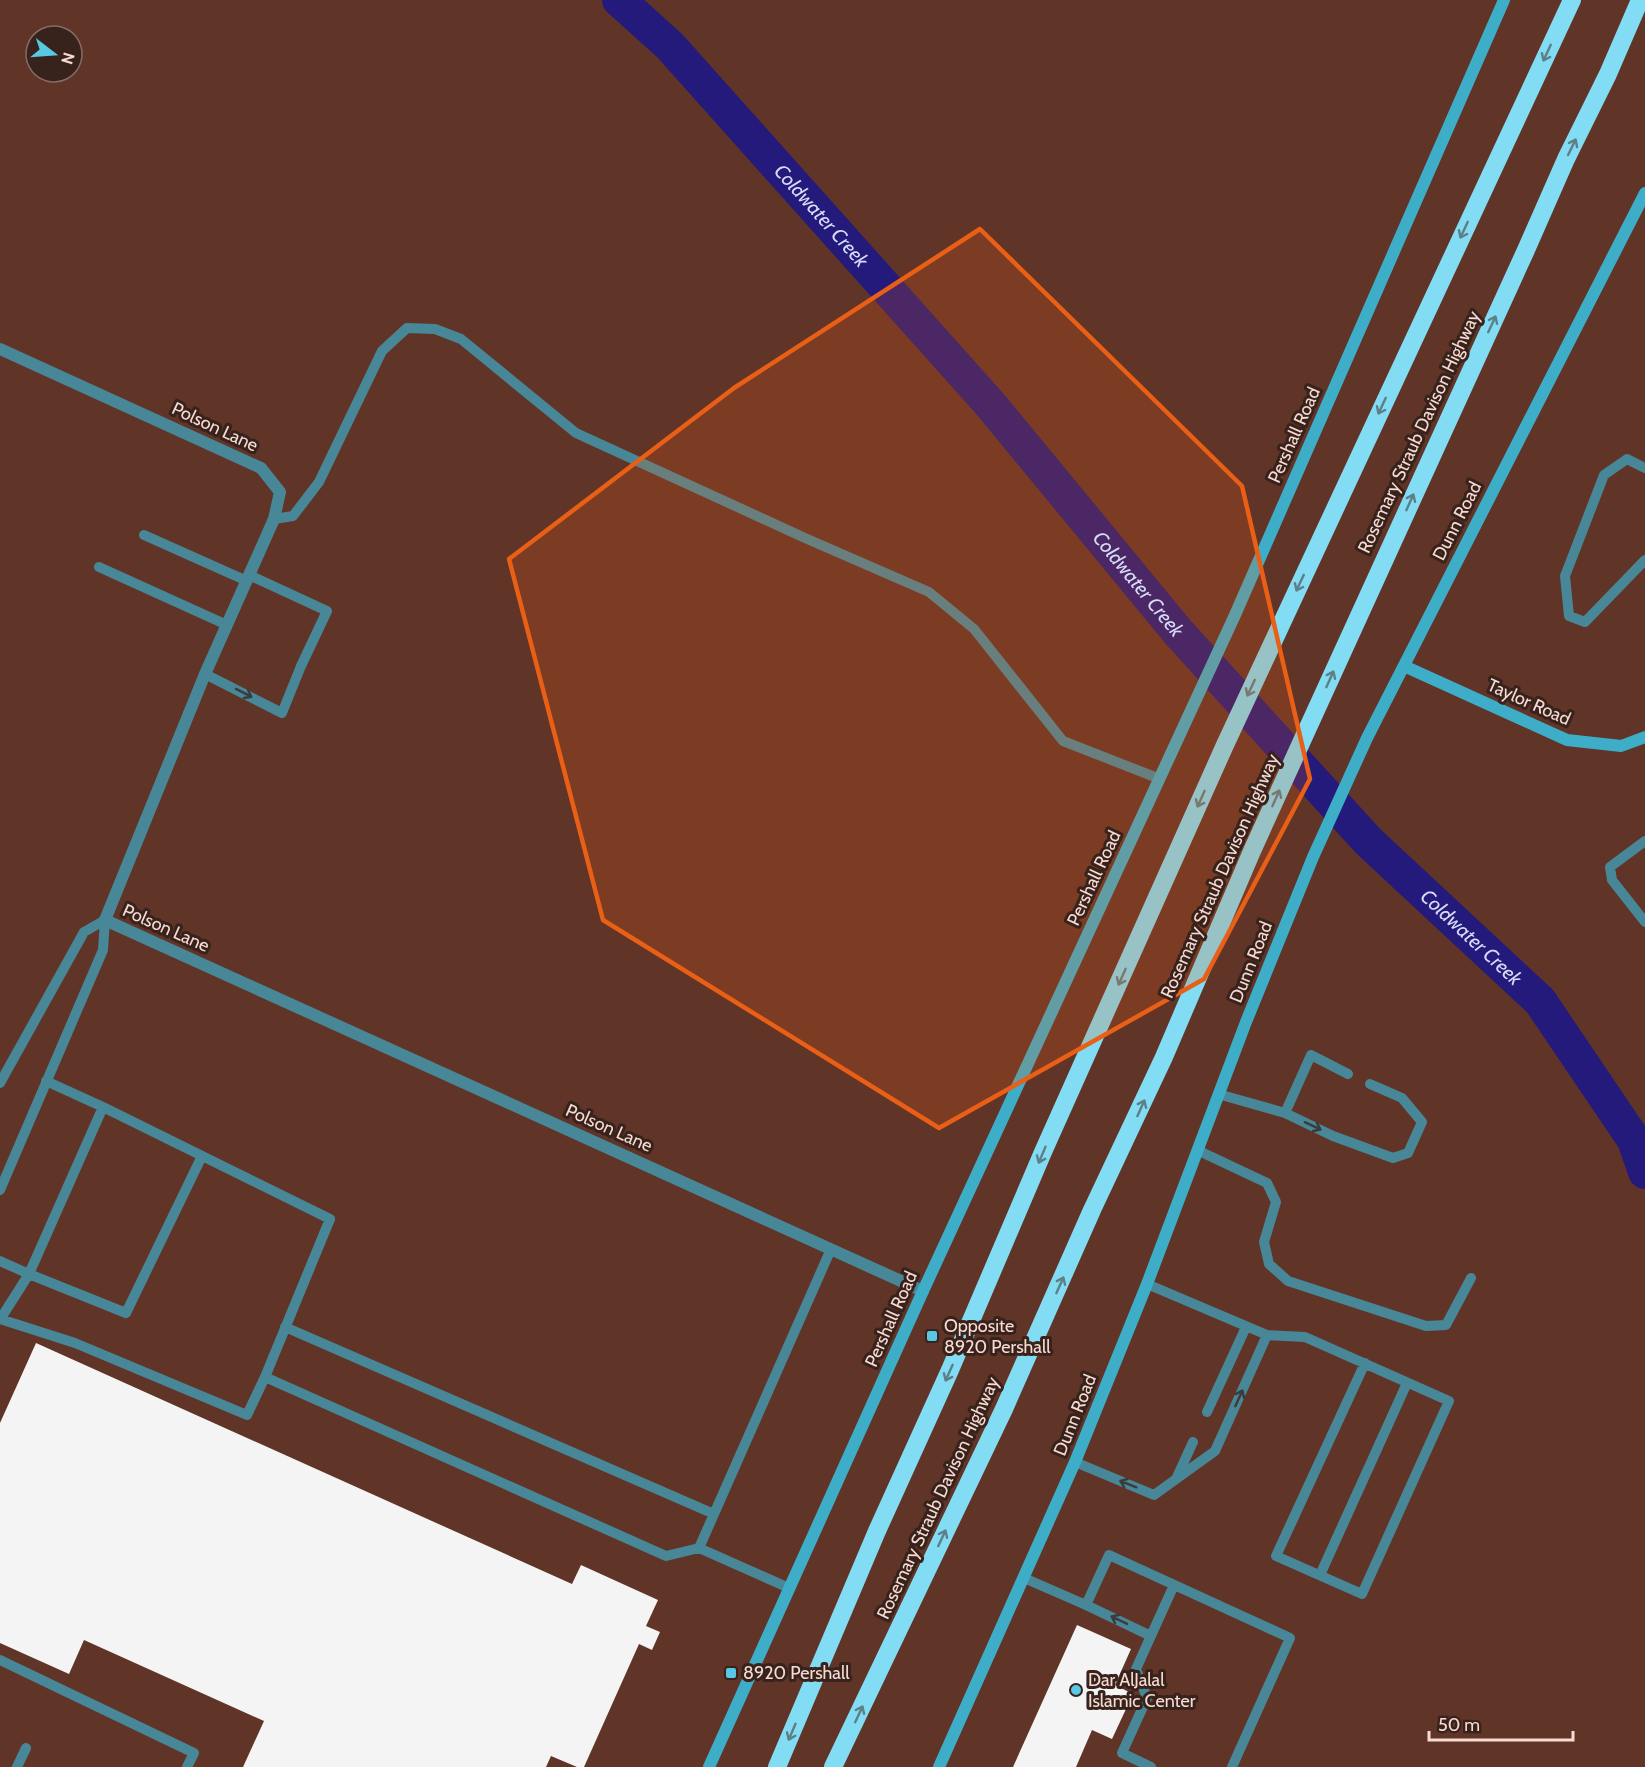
<svg xmlns="http://www.w3.org/2000/svg" width="1645" height="1767" font-family="Cabin,sans-serif">
<style>
.lines{fill:none;stroke-linecap:round;stroke-linejoin:round}
.river{stroke:#231a7b;stroke-width:34}
.building{fill:#f4f4f4}
.lane{stroke:#488798;stroke-width:10}
.street{stroke:#488798;stroke-width:12}
.secondary{stroke:#3eadc8;stroke-width:12}
.highway{stroke:#82dcf4;stroke-width:18}
.oneway{stroke:#5c7f88}
.oneway2{stroke:#3b3b3b}
.marked{fill:#e95f16;fill-opacity:0.2;stroke:#e95f16;stroke-width:4.5;stroke-linejoin:round}
.poi-dot{fill:#59c8e4;stroke:#37221c;stroke-width:2}
.labels{text-anchor:middle;dominant-baseline:central;stroke-width:6;stroke-linejoin:round;paint-order:stroke}
.street-label{font-size:18px;fill:#f7dad2;stroke:#37221c}
.poi-label{font-size:18px;fill:#f7dad2;stroke:#37221c;text-anchor:start}
.water-label{font-size:20px;font-style:italic;fill:#d6dbf6;stroke:#37221c}
</style>
<rect width="100%" height="100%" fill="#603427"/>
<g class="lines">
<!-- river -->
<path class="river" id="s1" d="M619,0L670,46L990,404L1178,632L1368,841L1540,1001L1634,1140L1645,1172"/>
</g>
<!-- building -->
<path class="building" d="M36,1343L572,1584L581,1565L658,1600L646,1626L660,1632L652,1650L639,1644L584,1767H577L551,1756L546,1767H243L264,1721L84,1640L69,1674L0,1643V1423Z
M1077,1625L1131,1649L1115,1685L1133,1694L1112,1739L1092,1730L1076,1767H1013Z"/>
<g class="lines">
<!-- lane -->
<path class="lane" d="M1645,468L1627,459L1604,475L1565,576L1569,616L1585,622L1645,560
M274,519L293,516L319,482L382,351L407,328L435,329L461,339L576,433L805,538L929,592L974,629L1063,741L1160,779
M144,535L247,581
M99,567L227,625
M205,674L282,713L301,666L327,611L249,575
M1645,841L1610,867L1612,880L1645,922
M46,1081L103,1107
M0,1083L84,932L105,920
M1218,1094L1285,1113L1333,1136L1393,1158L1408,1153L1422,1122L1402,1098L1370,1084
M1285,1113L1311,1055L1348,1074
M1197,1150L1267,1183L1276,1202L1264,1242L1269,1264L1288,1281L1426,1326L1446,1325L1471,1278
M0,1190L103,950L105,920
M0,1261L29,1274L126,1313L202,1156
M1147,1284L1267,1335L1305,1337L1449,1401L1362,1594L1276,1556L1365,1363
M1,1318L29,1274L103,1107L330,1219L265,1377
M0,1319L75,1343L247,1415L265,1377L666,1556L699,1548L789,1588
M285,1327L714,1514
M1207,1412L1246,1327
M1075,1462L1154,1495L1215,1451L1267,1335
M1177,1477L1193,1442
M699,1548L831,1249
M1320,1575L1407,1383
M1024,1578L1086,1605L1151,1636
M1086,1605L1109,1555L1290,1638L1232,1767
M0,1660L194,1753L187,1767
M17,1767L26,1748
M1151,1767L1122,1753L1147,1698L1136,1669L1174,1585"/>
<!-- street -->
<path class="street" d="M0,349L261,468L280,492L274,519L205,674L105,920L923,1291"/>
<!-- secondary -->
<path class="secondary" d="M1404,666L1567,740L1621,746L1645,737
M709,1767L923,1291L1235,615L1504,0
M939,1767L1075,1462L1147,1284L1246,1022L1313,857L1367,738L1645,193"/>
<!-- highway -->
<path class="highway" d="M777,1767L877,1531L950,1370L1043,1152L1225,745L1572,0
M833,1767L1004,1409L1092,1210L1164,1057L1252,851L1306,732L1526,250L1566,159L1608,74L1640,0"/>
</g>
<!-- one-way arrows -->
<defs><path id="oneway-shaft" d="M-6 0H5M1.5-3L5.5 0L1.5 3" fill="none" stroke-width="1.6" stroke-linecap="round" stroke-linejoin="round" transform="scale(1.5)"/></defs>
<g class="oneway">
<use href="#oneway-shaft" transform="translate(1547 53) rotate(115)"/>
<use href="#oneway-shaft" transform="translate(1572 147) rotate(-64)"/>
<use href="#oneway-shaft" transform="translate(1464 230) rotate(115)"/>
<use href="#oneway-shaft" transform="translate(1492 324) rotate(-65)"/>
<use href="#oneway-shaft" transform="translate(1382 406) rotate(115)"/>
<use href="#oneway-shaft" transform="translate(1410 502) rotate(-66)"/>
<use href="#oneway-shaft" transform="translate(1300 583) rotate(115)"/>
<use href="#oneway-shaft" transform="translate(1330 679) rotate(-66)"/>
<use href="#oneway-shaft" transform="translate(1251 688) rotate(115)"/>
<use href="#oneway-shaft" transform="translate(1276 798) rotate(-66)"/>
<use href="#oneway-shaft" transform="translate(1201 799) rotate(114)"/>
<use href="#oneway-shaft" transform="translate(1122 977) rotate(114)"/>
<use href="#oneway-shaft" transform="translate(1141 1108) rotate(-66)"/>
<use href="#oneway-shaft" transform="translate(1042 1155) rotate(113)"/>
<use href="#oneway-shaft" transform="translate(1060 1285) rotate(-66)"/>
<use href="#oneway-shaft" transform="translate(949 1373) rotate(114)"/>
<use href="#oneway-shaft" transform="translate(942 1538) rotate(-65)"/>
<use href="#oneway-shaft" transform="translate(859 1714) rotate(-65)"/>
<use href="#oneway-shaft" transform="translate(792 1732) rotate(113)"/>
</g>
<g class="oneway2">
<use href="#oneway-shaft" transform="translate(244 693) rotate(27)"/>
<use href="#oneway-shaft" transform="translate(1313 1126) rotate(25)"/>
<use href="#oneway-shaft" transform="translate(1239 1398) rotate(-66)"/>
<use href="#oneway-shaft" transform="translate(1128 1484) rotate(-158)"/>
<use href="#oneway-shaft" transform="translate(1119 1620) rotate(-154)"/>
</g>
<!-- marked area -->
<path class="marked" d="M980,229L1242,486L1310,779L1204,979L939,1128L603,920L509,559L734,388Z"/>
<!-- markers -->
<g class="poi-dot">
<rect x="926" y="1330" width="12" height="12" rx="3"/>
<rect x="725" y="1667" width="12" height="12" rx="3"/>
<circle cx="1076" cy="1690" r="6"/>
</g>
<g class="labels">
<!-- street labels -->
<g class="street-label">
<text transform="translate(215 427) rotate(25)">Polson Lane</text>
<text transform="translate(1419 432) rotate(-65)">Rosemary Straub Davison Highway</text>
<text transform="translate(1294 435) rotate(-66)">Pershall Road</text>
<text transform="translate(1457 521) rotate(-63)">Dunn Road</text>
<text transform="translate(1529 702) rotate(24)">Taylor Road</text>
<text transform="translate(1220 876) rotate(-66)">Rosemary Straub Davison Highway</text>
<text transform="translate(1094 878) rotate(-65)">Pershall Road</text>
<text transform="translate(166 928) rotate(24)">Polson Lane</text>
<text transform="translate(1251 962) rotate(-68)">Dunn Road</text>
<text transform="translate(609 1128) rotate(24)">Polson Lane</text>
<text transform="translate(891 1319) rotate(-66)">Pershall Road</text>
<text transform="translate(1075 1415) rotate(-68)">Dunn Road</text>
<text transform="translate(938 1498) rotate(-65)">Rosemary Straub Davison Highway</text>
</g>
<!-- poi labels -->
<g class="poi-label">
<text x="944" y="1326">Opposite<tspan x="944" dy="21">8920 Pershall</tspan></text>
<text x="743" y="1673">8920 Pershall</text>
<text x="1088" y="1680">Dar AlJalal<tspan x="1088" dy="21">Islamic Center</tspan></text>
</g>
<!-- water labels -->
<g class="water-label">
<text stroke="none"><textPath href="#s1" startOffset="296">Coldwater Creek</textPath></text>
<text stroke="none"><textPath href="#s1" startOffset="782">Coldwater Creek</textPath></text>
<text stroke="none"><textPath href="#s1" startOffset="1268">Coldwater Creek</textPath></text>
</g>
</g>
<!-- north arrow -->
<g transform="translate(54 54) rotate(107)"><circle r="28" fill="#37221c" stroke="#846c65" stroke-width="1.5"/>
<path d="M0-4.5L10 22L0 15L-10 22Z" fill="#59c8e4"/>
<text y="-9" font-size="16" font-weight="bold" text-anchor="middle" fill="#f7dad2">N</text>
</g>
<!-- scale -->
<path d="M1429 1731v9h144v-9" fill="none" stroke="#f7dad2" stroke-width="3"/>
<text x="1438" y="1731" font-size="18" fill="#f7dad2" stroke="#37221c" stroke-width="4.5" paint-order="stroke">50 m</text>
</svg>
